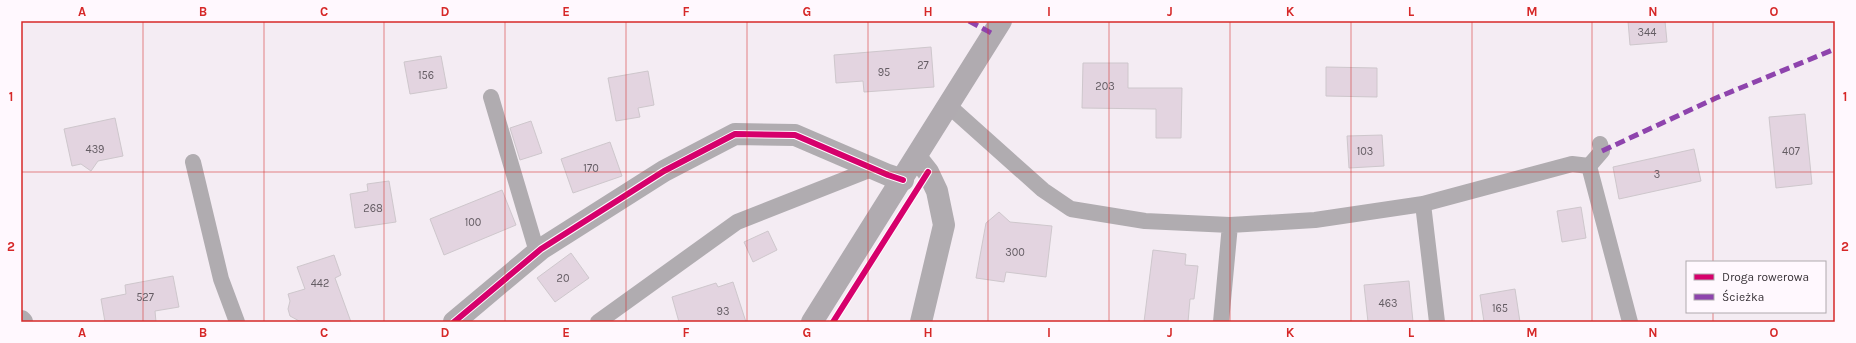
<svg xmlns="http://www.w3.org/2000/svg" width="1856" height="343" font-family="Karla,sans-serif">
<style>
.building{fill:#e3d4e0;stroke:#cec7cc}
.lines{fill:none;stroke-linecap:round;stroke-linejoin:round}
.service{stroke:#b0acb0;stroke-width:16}
.minor{stroke:#b0acb0;stroke-width:22}
.secondary{stroke:#b0abb0;stroke-width:22}
.quiet{stroke:#8e44ad;stroke-width:5;stroke-dasharray:10 5;stroke-linecap:butt}
.cycleway-casing{stroke:#fff8fe;stroke-width:8}
.cycleway{stroke:#d6006c;stroke-width:6}
.grid{fill:none;stroke:#d62828;stroke-width:1;stroke-opacity:0.55}
.labels{text-anchor:middle;dominant-baseline:central;stroke-width:3;stroke-linejoin:round;paint-order:stroke}
.number-label{font-size:11px;fill:#645c63}
.neatline{fill:none;stroke:#d62828;stroke-width:1.5}
.grid-label{font-size:13px;text-anchor:middle;font-weight:bold;fill:#d62828}
</style>
<rect width="100%" height="100%" fill="#f4ecf3"/>
<!-- building -->
<path class="building" d="M1628,21H1665L1667,42L1630,45Z
M931,47L934,87L864,92L863,81L836,83L834,55Z
M441,56L447,88L410,94L404,62Z
M1083,63H1128V88H1182L1181,138H1156V109L1082,108Z
M1326,67L1377,68V97L1326,96Z
M648,71L654,105L638,108L640,117L616,121L608,78Z
M1805,114L1812,184L1776,188L1769,117Z
M115,118L123,156L98,161L91,171L81,164L72,166L64,129Z
M531,121L542,153L520,160L510,128Z
M1382,135L1384,166L1349,168L1347,136Z
M610,142L622,176L573,193L561,159Z
M1694,149L1701,181L1619,199L1613,167Z
M389,181L396,222L355,228L350,194L368,191L367,184Z
M502,190L516,225L444,255L430,219Z
M1581,207L1586,238L1562,242L1557,211Z
M999,212L1010,222L1052,226L1046,277L1006,272L1004,282L976,278L986,223Z
M768,231L777,250L753,262L744,242Z
M1153,250L1186,254L1185,265L1198,266L1194,299H1190L1188,322H1144Z
M571,253L589,278L555,302L537,278Z
M334,255L341,275L335,278L351,322H301L290,316L288,309L290,301L288,294L305,289L297,267Z
M173,276L179,307L155,311L156,322H105L101,299L126,294L125,285Z
M1409,281L1413,322H1368L1364,285Z
M733,282L746,322H679L672,297L716,283L718,287Z
M1515,289L1520,322H1484L1480,295Z"/>
<g class="lines">
<!-- service -->
<path class="service" d="M491,97L537,252
M949,106L1043,190L1071,209L1145,221L1230,225L1315,220L1423,204L1572,164L1589,166L1630,322
M193,162L221,279L237,322
M1589,166L1602,151L1600,144
M1423,204L1437,322
M598,322L737,222L874,168
M1221,322L1230,225"/>
<!-- minor -->
<path class="minor" d="M917,158L928,172L937,191L944,225L921,322
M21,321L22,322
M454,322L541,249L664,171L735,134L795,135L888,175L903,180"/>
<!-- secondary -->
<path class="secondary" d="M812,322L1001,21"/>
<!-- quiet -->
<path class="quiet" d="M969,21L993,34
M1602,151L1716,98L1835,49"/>
<!-- cycleway casing -->
<g class="cycleway-casing">
<path id="cycleway" d="M454,322L541,249L664,171L735,134L795,135L888,175L903,180
M833,322L928,172"/>
</g>
<!-- cycleway -->
<use href="#cycleway" class="cycleway"/>
</g>
<!-- grid -->
<path class="grid" d="M143,21V322M264,21V322M384,21V322M505,21V322M626,21V322M747,21V322M868,21V322M988,21V322M1109,21V322M1230,21V322M1351,21V322M1472,21V322M1592,21V322M1713,21V262M21,172H1835M1713,312V322"/>
<g class="labels">
<!-- number labels -->
<g class="number-label">
<text x="1647" y="32">344</text>
<text x="923" y="65">27</text>
<text x="884" y="72">95</text>
<text x="426" y="75">156</text>
<text x="1105" y="86">203</text>
<text x="95" y="149">439</text>
<text x="1365" y="151">103</text>
<text x="1791" y="151">407</text>
<text x="591" y="168">170</text>
<text x="1657" y="174">3</text>
<text x="373" y="208">268</text>
<text x="473" y="222">100</text>
<text x="1015" y="252">300</text>
<text x="563" y="278">20</text>
<text x="320" y="283">442</text>
<text x="145" y="297">527</text>
<text x="1388" y="303">463</text>
<text x="1500" y="308">165</text>
<text x="723" y="311">93</text>
</g>
</g>
<!-- border -->
<rect width="1856" height="343" fill="none" stroke="#fff8fe" stroke-width="44"/>
<!-- legend -->
<rect x="1686" y="261" width="140" height="52" fill="#fff8fe" stroke="#afa9ae"/>
<rect x="1694" y="274" width="20" height="6" fill="#d6006c" stroke="#afa9ae"/>
<text x="1722" y="281" font-size="12" fill="#383237">Droga rowerowa</text>
<rect x="1694" y="294" width="20" height="6" fill="#8e44ad" stroke="#afa9ae"/>
<text x="1722" y="301" font-size="12" fill="#383237">Ścieżka</text>
<rect x="22" y="22" width="1812" height="299" class="neatline"/>
<g class="grid-label">
<text x="82" y="16">A</text>
<text x="203" y="16">B</text>
<text x="324" y="16">C</text>
<text x="445" y="16">D</text>
<text x="566" y="16">E</text>
<text x="686" y="16">F</text>
<text x="807" y="16">G</text>
<text x="928" y="16">H</text>
<text x="1049" y="16">I</text>
<text x="1170" y="16">J</text>
<text x="1290" y="16">K</text>
<text x="1411" y="16">L</text>
<text x="1532" y="16">M</text>
<text x="1653" y="16">N</text>
<text x="1774" y="16">O</text>
<text x="11" y="101">1</text>
<text x="1845" y="101">1</text>
<text x="11" y="251">2</text>
<text x="1845" y="251">2</text>
<text x="82" y="337">A</text>
<text x="203" y="337">B</text>
<text x="324" y="337">C</text>
<text x="445" y="337">D</text>
<text x="566" y="337">E</text>
<text x="686" y="337">F</text>
<text x="807" y="337">G</text>
<text x="928" y="337">H</text>
<text x="1049" y="337">I</text>
<text x="1170" y="337">J</text>
<text x="1290" y="337">K</text>
<text x="1411" y="337">L</text>
<text x="1532" y="337">M</text>
<text x="1653" y="337">N</text>
<text x="1774" y="337">O</text>
</g>
</svg>
